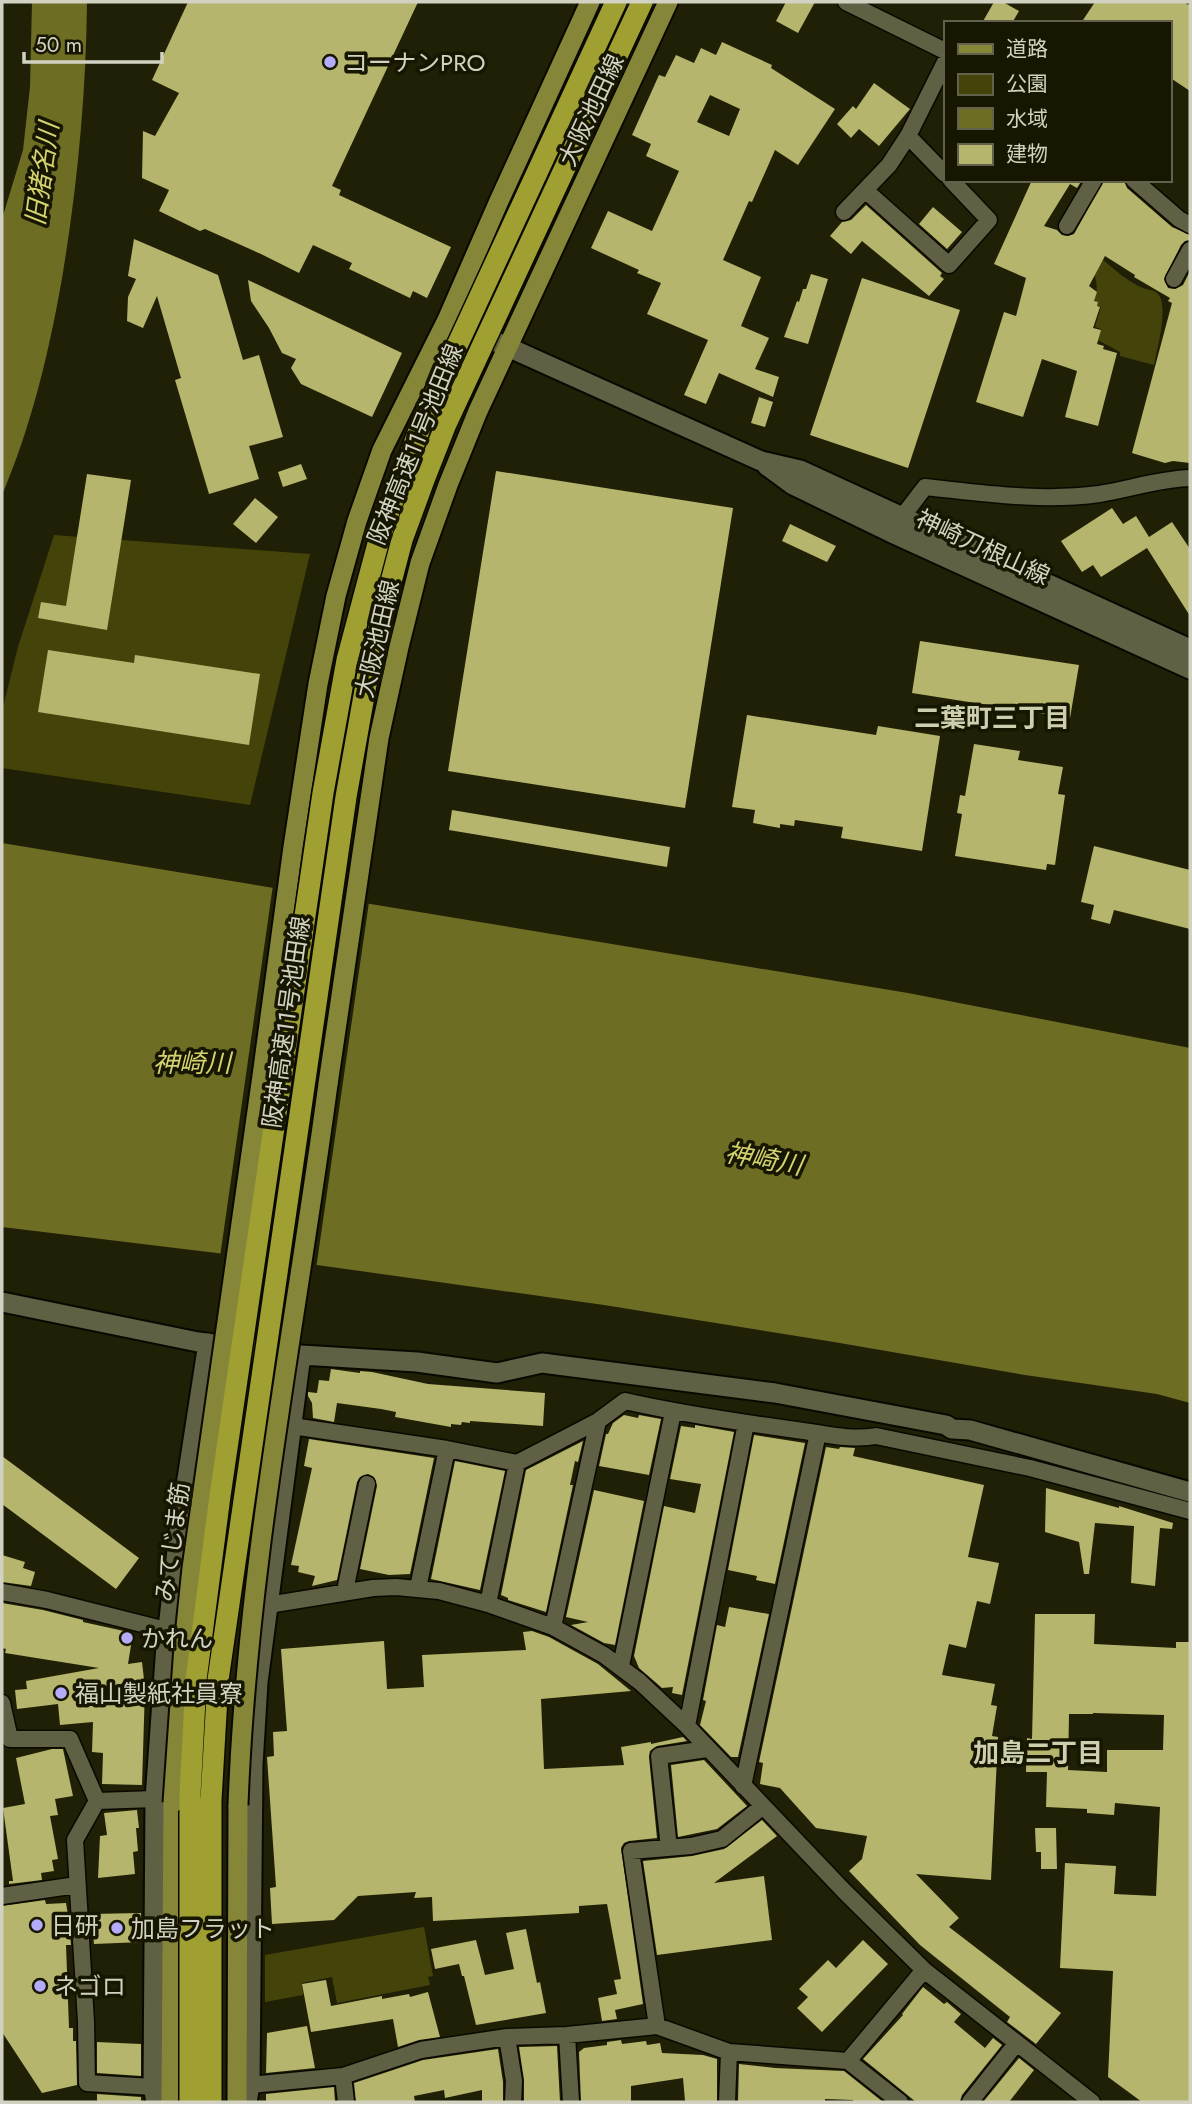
<svg xmlns="http://www.w3.org/2000/svg" width="1192" height="2104" font-family="Jost,'Noto Sans JP',sans-serif">
<style>
.green{fill:#44440a}
.water{fill:#6e6d24}
.pier{fill:#202006}
.building{fill:#b5b56d;fill-rule:evenodd}
.lines{fill:none;stroke-linecap:round;stroke-linejoin:round}
.minor-casing{stroke:#0a0900;stroke-width:19}
.tertiary-casing{stroke:#0a0900;stroke-width:23}
.primary-casing{stroke:#0a0900;stroke-width:23}
.minor{stroke:#606044;stroke-width:16}
.tertiary{stroke:#606044;stroke-width:19}
.primary{stroke:#868639;stroke-width:19}
.primary-bridge-casing{stroke:#0a0900;stroke-width:23;stroke-linecap:butt}
.motorway-bridge-casing{stroke:#0a0900;stroke-width:24;stroke-linecap:butt}
.primary-bridge{stroke:#868639;stroke-width:19}
.motorway-bridge{stroke:#a09f31;stroke-width:21}
.poi-dot{fill:#b4acf9;stroke:#171600;stroke-width:2.5}
.labels{text-anchor:middle;dominant-baseline:central;stroke-width:7;stroke-linejoin:round;paint-order:stroke}
.poi-label{font-size:24px;fill:#d2d2c3;stroke:#171600;text-anchor:start}
.street-label{font-size:24px;fill:#d2d2c3;stroke:#171600}
.water-label{font-size:26px;font-style:italic;fill:#d4d36f;stroke:#171600}
.neighbourhood-label{font-size:26px;font-weight:bold;fill:#cecfaf;stroke:#171600}
</style>
<rect width="100%" height="100%" fill="#202006"/>
<!-- green -->
<path class="green" d="M1102,259C1115,270 1128,282 1143,288C1148,290 1155,290 1158,294C1169,307 1157,349 1154,365L1120,356V352L1098,340L1101,329L1095,327L1101,307L1097,306L1098,302L1094,301C1099,288 1097,278 1090,266Z
M54,535L310,554L250,805L2,768V711L18,647Z
M424,1927L433,1976L428,1977L430,1985L337,2003L332,1977L302,1983L303,1995L265,2002V1955Z"/>
<!-- water -->
<path class="water" d="M32,2H87C86,97 77,191 61,284C48,356 31,427 2,495V219L23,150L30,87Z
M2,843L908,993L1190,1048V1403L1157,1394L1025,1375L834,1342L604,1305L317,1265L2,1227Z"/>
<!-- pier -->
<path class="pier" d="M273,885L369,902L316,1269L220,1257Z"/>
<!-- building -->
<path class="building" d="M188,2H418L332,186L341,190L339,195L451,247L427,298L413,291L410,298L349,269L352,263L313,245L299,273L261,254L205,229L200,231L159,211L169,190L142,178L143,131L155,136L179,93L152,80Z
M786,2H815L798,33L776,21Z
M994,2H1003L1019,11L1012,23H982Z
M1095,2H1184L1190,6V91L1169,77V23H1081Z
M722,42L772,65L771,68L835,109L798,165L775,150L752,202L749,201L723,260L761,277L741,326L769,338L755,369L779,377L773,397L719,373L706,404L684,395L708,340L647,314L661,283L637,273L639,270L591,248L608,211L652,231L679,171L646,156L651,144L632,135L659,75L665,77L676,55L694,63L701,48L716,55ZM710,95L740,109L729,136L697,122Z
M874,83L910,109L879,146L859,129L851,138L837,124L853,106L856,109Z
M1032,180H1082L1077,188L1070,184L1044,226L1057,230L1062,235L1068,236L1074,234L1104,180H1124L1127,188L1172,227L1190,235V240L1185,241L1181,245L1164,279L1168,288L1175,289L1183,285L1190,271V463L1173,461L1165,463L1132,453L1172,303L1168,301L1170,298L1134,277L1135,275L1105,256L1089,286L1097,292L1094,301L1098,302L1097,306L1100,307L1093,328L1101,330L1097,344L1104,346L1103,349L1117,353L1098,426L1065,417L1077,371L1042,359L1023,417L976,402L1004,312L1016,316L1026,278L994,264Z
M866,205L942,273L940,276L944,279L929,296L862,241L851,254L830,236L842,222L851,220Z
M933,207L962,232L947,249L919,224Z
M134,239L218,275L243,360L259,355L283,437L249,446L259,479L209,494L175,380L181,378L157,296L143,328L127,321L128,297L136,279L128,276Z
M811,274L828,279L808,344L784,337L797,301L799,302L803,289H806Z
M862,278L960,310L908,468L810,435Z
M248,280L402,353L372,417L301,384L291,368L296,359L282,353L269,328L251,301Z
M759,397L773,402L765,427L751,423Z
M301,464L307,479L283,487L278,472Z
M496,471L733,508L685,808L448,771Z
M87,474L131,480L107,630L38,618L41,602L66,606Z
M255,498L278,517L256,543L233,524Z
M1112,508L1123,524L1136,516L1149,537L1172,522L1190,549V616L1147,548L1101,577L1093,565L1082,572L1061,541Z
M790,524L836,546L827,562L782,541Z
M920,641L1079,665L1070,718L912,693Z
M48,650L134,663L135,655L260,674L249,745L38,712Z
M747,715L876,735L878,726L940,736L922,851L841,838L843,827L795,820L794,826L780,824V828L753,823L755,810L732,807Z
M974,744L1020,751L1018,760L1063,767L1058,794L1065,795L1055,865L1047,864L1046,870L955,856L962,814L957,813L960,795L965,796Z
M452,810L670,847L667,867L449,830Z
M1094,846L1190,870V929L1114,910L1110,924L1091,919L1094,905L1081,902Z
M331,1369L360,1373V1371L372,1372L428,1384L545,1393L543,1426L470,1421V1423L462,1422L461,1425L451,1424V1427L395,1417L396,1412L381,1409L337,1403L334,1422L313,1418L312,1403L308,1396V1392L317,1393L319,1380L329,1381Z
M624,1415L638,1418L639,1415L661,1419L649,1475L599,1466L606,1434H608L613,1423Z
M695,1425L734,1432L682,1695L672,1693L673,1687L662,1688L639,1668L634,1656L664,1506L695,1513L701,1484L670,1479L681,1426L695,1428Z
M754,1435L805,1443L775,1584L756,1580L757,1576L728,1570Z
M309,1439L434,1458L410,1574L389,1575L360,1569L377,1486L374,1477L368,1474L360,1477L357,1482L337,1580L312,1586L315,1576L298,1572L299,1566L291,1565L312,1468L304,1466Z
M583,1441L578,1462L575,1461L570,1485H573L546,1612L508,1600V1598L501,1595L526,1470Z
M826,1447L839,1449L840,1447L855,1448L853,1456L984,1485L968,1557L999,1563L990,1604L977,1601L966,1648L949,1644L942,1675L995,1684L991,1705L997,1706L992,1736L998,1737L991,1880L916,1874L959,1918L949,1927L1061,2013L1036,2044L1007,2022L1010,2017L920,1945L849,1871L862,1859L867,1836L816,1828L780,1788L760,1784L763,1763L759,1762Z
M2,1456L139,1558L116,1589L2,1504Z
M455,1461L505,1471L480,1590L431,1579Z
M1046,1488L1119,1508V1506L1173,1523L1172,1529L1160,1528L1155,1586L1131,1583L1134,1526L1095,1523L1089,1574H1084L1079,1542L1045,1532Z
M594,1490L644,1501L615,1645L604,1643L571,1625L588,1622L566,1617Z
M2,1555L25,1562L23,1568L35,1572L31,1586L2,1582Z
M2,1603L43,1610L83,1620V1622L133,1633L128,1664L142,1662L145,1688L142,1785L102,1784L103,1753L92,1752L93,1722L60,1725L58,1704L17,1709L15,1690L27,1689L26,1681L99,1668L5,1653L6,1649L2,1648Z
M729,1607L769,1614L738,1757H731L700,1725L706,1701L703,1700L717,1625L725,1627Z
M1035,1614H1095L1094,1644L1176,1648V1642H1190V2102H1142L1108,2077L1113,1971L1060,1968L1065,1863L1116,1866L1114,1894L1156,1896L1160,1807L1115,1803L1114,1815L1087,1813V1809L1046,1807L1047,1772H1026L1027,1738L1032,1739ZM1093,1713L1164,1715L1163,1750H1107V1772L1068,1770L1069,1714H1093Z
M532,1631L549,1637L598,1664L631,1691L541,1699L544,1769L624,1765L621,1747L651,1742V1744L683,1737L687,1741L657,1746L650,1751L649,1757L657,1838L629,1841L624,1843L621,1848L643,2004L615,2010L617,2019L602,2021L598,1998L617,1994L614,1980L621,1979L607,1904L579,1906V1913L433,1921L432,1897L414,1898L416,1892L358,1896L334,1920L272,1924L270,1888L276,1887L267,1757L274,1756L273,1732L287,1731L281,1649L384,1641L387,1689L424,1687L422,1655L526,1650L523,1632Z
M52,1749H63L73,1796L55,1799L58,1815L50,1816L58,1859L52,1860L54,1871L41,1873L42,1880L9,1884V1881H13L3,1808L25,1804L16,1758Z
M704,1760L747,1806L717,1829L678,1837L671,1765Z
M137,1810L139,1828H136L138,1851L133,1852L135,1874L98,1878L100,1836L107,1835L104,1813Z
M762,1820L777,1836L714,1883L764,1876L772,1940L657,1955L643,1861L692,1856L724,1849Z
M1035,1828H1056L1057,1869H1041V1852H1036Z
M45,1900L46,1904L66,1903L69,1921L71,1945H66L69,2028H73V2041H76L77,2085L42,2093L2,2032V1906Z
M141,1913L142,1942L94,1944L91,1914Z
M526,1929L537,1983L540,1982L546,2013L476,2025L464,1976H462L459,1964L435,1969L431,1949L476,1940L485,1975L514,1969L506,1933Z
M863,1940L888,1964L822,2032L797,2008L808,1997L799,1989L828,1960L836,1968Z
M326,1980L331,2006L382,1996V1999L409,1994L410,1997L428,1992L440,2037L419,2040L398,2047L393,2019L311,2032L302,1984Z
M923,1987L944,2004L947,2002L961,2014L954,2022L985,2048L993,2038L1002,2045L962,2095L960,2102H916L863,2059L903,2015L902,2014Z
M307,2026L315,2068L266,2073L267,2033Z
M621,2040L622,2044L646,2041L647,2045L660,2043L662,2053L703,2055L717,2059V2102L685,2101L683,2078L631,2086V2102H581L579,2052L584,2048L607,2045V2042Z
M97,2042L141,2044V2076L97,2073Z
M557,2046L560,2102H524V2080L519,2047Z
M498,2049L503,2082V2102H482V2090L445,2098L444,2090L414,2096L415,2102H356L354,2083L423,2060Z
M1019,2058L1034,2070L1009,2102H983Z
M739,2064L775,2068L844,2071L883,2102H853V2100L825,2099V2102H738Z
M334,2087L335,2102H266V2094Z
M97,2094L141,2097V2102H97Z"/>
<g class="lines">
<!-- minor casing -->
<g class="minor-casing">
<path id="minor" d="M846,2L945,51
M908,136L945,174
M1134,180L1179,219L1190,225
M865,190L949,265L989,220L951,180
M844,212L889,165L908,136L945,62
M1067,226L1094,180
M1174,279L1190,250
M896,525L925,487C983,493 1041,502 1099,494C1130,489 1159,479 1190,478
M292,1426L447,1449L517,1463L598,1421L625,1401C682,1414 738,1422 796,1430C821,1433 851,1441 876,1436L1030,1468L1190,1511
M418,1588L447,1449
M345,1591L367,1484
M2,1592L47,1600L158,1628L167,1629
M488,1604L517,1463
M268,1605L373,1588L396,1587L439,1591L488,1604L553,1627L604,1655L640,1682L687,1726L844,1891L924,1970L1092,2102
M553,1627L598,1421
M621,1666L673,1412
M2,1703L10,1739H70L97,1801L75,1840L86,2022L87,2083L153,2087
M687,1726L746,1423
M743,1786L818,1433
M97,1801L155,1799
M669,1848L659,1756L707,1749
M2,1896L77,1885
M657,2026L631,1851L691,1846L722,1839L763,1806
M567,2035L571,2102
M507,2037L514,2081L513,2102
M848,2061L924,1970
M343,2076L346,2102
M250,2085L343,2076L421,2050L447,2046L507,2037L567,2035L657,2026L729,2052L848,2061L900,2102
M727,2102L729,2052
M970,2102L1016,2044"/>
</g>
<!-- tertiary casing -->
<g class="tertiary-casing">
<path id="tertiary" d="M452,322L761,461L800,470L1190,649
M767,466L793,485L890,532L1190,669
M2,1302L198,1342L301,1355L417,1362L497,1373L542,1363L775,1393L946,1425L952,1429L970,1430L1190,1492
M156,2102L153,2087L155,1799L166,1645L180,1524L208,1343
M247,2102L250,2085L253,1765L258,1682L301,1355"/>
</g>
<!-- primary casing -->
<g class="primary-casing">
<path id="primary" d="M262,1076L293,847L318,684L336,596L357,521L382,450L447,320L499,201L590,2
M328,1084L379,738L399,647L420,563L448,485L478,411L668,2
M171,2102L173,1803
M237,2102L238,1805"/>
</g>
<!-- minor -->
<use href="#minor" class="minor"/>
<!-- tertiary -->
<use href="#tertiary" class="tertiary"/>
<!-- primary -->
<use href="#primary" class="primary"/>
<!-- primary-bridge casing -->
<g class="primary-bridge-casing">
<path id="primary-bridge" d="M173,1803L184,1646L192,1568L262,1076
M238,1805C247,1563 296,1324 328,1084"/>
</g>
<!-- motorway-bridge casing -->
<g class="motorway-bridge-casing">
<path id="motorway-bridge" d="M190,2102V1795L196,1680L220,1496L323,793L347,660L380,536L424,417L616,2
M211,2102V1800L218,1680L346,797L370,662L402,540L424,480L446,424L642,2"/>
</g>
<!-- primary-bridge -->
<use href="#primary-bridge" class="primary-bridge"/>
<!-- motorway-bridge -->
<use href="#motorway-bridge" class="motorway-bridge"/>
</g>
<!-- markers -->
<g class="poi-dot">
<circle cx="330" cy="62" r="7"/>
<circle cx="127" cy="1638" r="7"/>
<circle cx="61" cy="1693" r="7"/>
<circle cx="37" cy="1925" r="7"/>
<circle cx="117" cy="1928" r="7"/>
<circle cx="40" cy="1986" r="7"/>
</g>
<g class="labels">
<!-- poi labels -->
<g class="poi-label">
<text x="344" y="62">コーナンPRO</text>
<text x="141" y="1638">かれん</text>
<text x="75" y="1693">福山製紙社員寮</text>
<text x="51" y="1925">日研</text>
<text x="131" y="1928">加島フラット</text>
<text x="54" y="1986">ネゴロ</text>
</g>
<!-- street labels -->
<g class="street-label">
<text transform="translate(591 110) rotate(-65)">大阪池田線</text>
<text transform="translate(415 444) rotate(-68)">阪神高速11号池田線</text>
<text transform="translate(983 547) rotate(25)">神崎刀根山線</text>
<text transform="translate(377 639) rotate(-77)">大阪池田線</text>
<text transform="translate(286 1022) rotate(-82)">阪神高速11号池田線</text>
<text transform="translate(172 1542) rotate(-82)">みてじま筋</text>
</g>
<!-- water labels -->
<g class="water-label">
<text transform="translate(42 174) rotate(-82)">旧猪名川</text>
<text x="192" y="1063">神崎川</text>
<text transform="translate(764 1159) rotate(10)">神崎川</text>
</g>
<!-- neighbourhood labels -->
<g class="neighbourhood-label">
<text x="992" y="718">二葉町三丁目</text>
<text x="1038" y="1753">加島二丁目</text>
</g>
</g>
<!-- border -->
<rect width="1192" height="2104" fill="none" stroke="#d2d2c3" stroke-width="7"/>
<!-- legend -->
<rect x="944" y="21" width="228" height="161" fill="#171600" stroke="#62614e" stroke-width="2"/>
<rect x="958" y="44" width="35" height="10" fill="#868639" stroke="#62614e" stroke-width="2"/>
<text x="1006" y="56" font-size="21" fill="#d2d2c3">道路</text>
<rect x="958" y="74" width="35" height="21" fill="#44440a" stroke="#62614e" stroke-width="2"/>
<text x="1006" y="91" font-size="21" fill="#d2d2c3">公園</text>
<rect x="958" y="108" width="35" height="21" fill="#6e6d24" stroke="#62614e" stroke-width="2"/>
<text x="1006" y="126" font-size="21" fill="#d2d2c3">水域</text>
<rect x="958" y="144" width="35" height="21" fill="#b5b56d" stroke="#62614e" stroke-width="2"/>
<text x="1006" y="161" font-size="21" fill="#d2d2c3">建物</text>
<!-- scale -->
<path d="M24 52v10h138v-10" fill="none" stroke="#d2d2c3" stroke-width="3.5"/>
<text x="35" y="52" font-size="21" fill="#d2d2c3" stroke="#171600" stroke-width="5" paint-order="stroke">50 m</text>
</svg>
